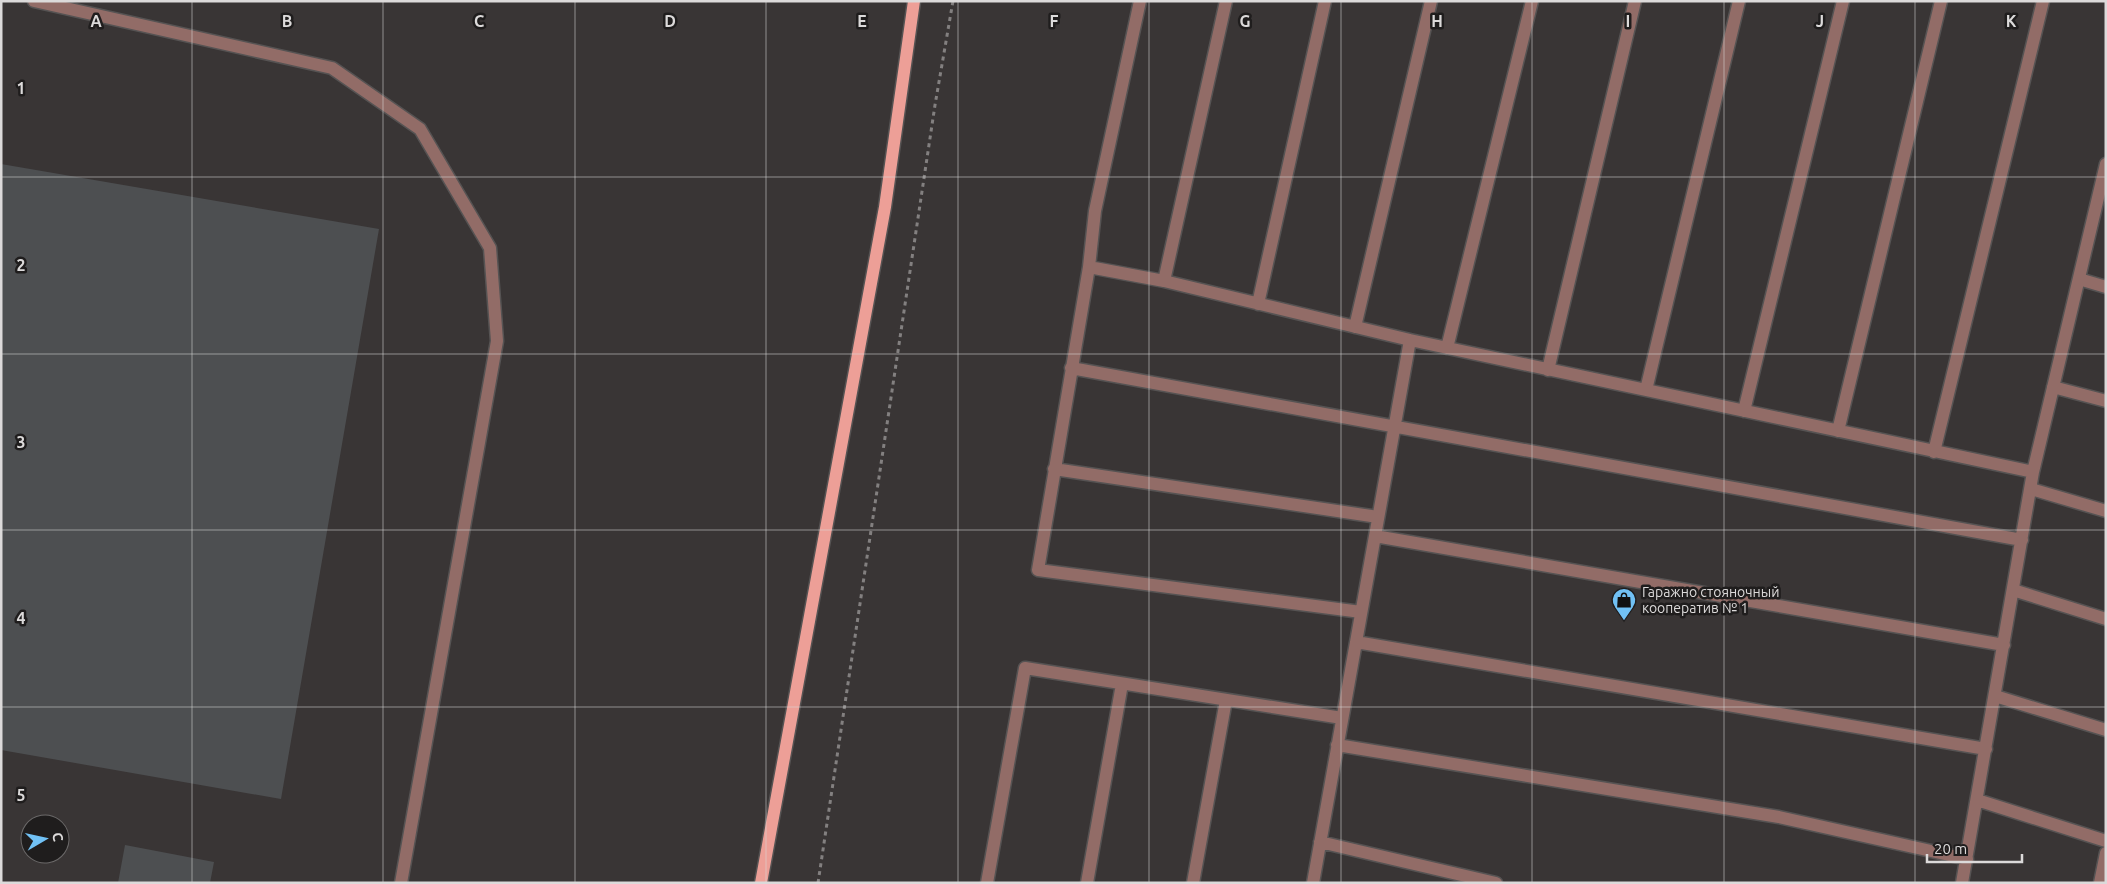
<svg xmlns="http://www.w3.org/2000/svg" width="2107" height="884" font-family="Ubuntu,sans-serif">
<style>
.building{fill:#4d4f51}
.lines{fill:none;stroke-linecap:round;stroke-linejoin:round}
.minor-casing{stroke:#565353;stroke-width:15}
.major-casing{stroke:#565353;stroke-width:15}
.path{stroke:#838080;stroke-width:3;stroke-dasharray:4 4;stroke-linecap:butt}
.minor{stroke:#926c67;stroke-width:12}
.major{stroke:#ed9f97;stroke-width:12}
.grid{fill:none;stroke:#dcdada;stroke-width:1;stroke-opacity:0.55}
.labels{text-anchor:middle;dominant-baseline:central;stroke-width:5;stroke-linejoin:round;paint-order:stroke}
.poi-label{font-size:14px;fill:#dcdada;stroke:#1f1d1d;text-anchor:start}
.grid-label{font-size:16px;text-anchor:middle;font-weight:bold;fill:#dcdada;stroke:#1f1d1d;stroke-width:5;stroke-linejoin:round;paint-order:stroke}
</style>
<rect width="100%" height="100%" fill="#393535"/>
<!-- building -->
<path class="building" d="M1,164L379,229L281,799L1,750Z
M125,845L214,862L210,883H118Z"/>
<g class="lines">
<!-- minor casing -->
<g class="minor-casing">
<path id="minor" d="M34,1L332,68L420,129L490,248L497,341L401,883
M1140,1L1095,211L1089,267L1164,281
M1226,1L1164,281L1410,340
M1089,267L1038,570L1361,612
M2079,279L2106,287
M1258,304L1325,1
M1355,327L1431,1
M1447,348L1532,1
M1071,368L2022,540
M1548,370L1635,1
M2053,387L2106,401
M1646,390L1739,1
M1744,411L1843,1
M1838,431L1941,1
M1934,452L2043,1
M1054,469L1378,517
M2033,472L2106,164
M2031,489L2106,511
M1375,536L2004,645
M2013,590L2106,619
M1356,642L1986,749
M1995,696L2106,730
M1337,745L1779,817L1967,859
M1977,800L2106,841
M1320,842L1496,883
M987,883L1025,668L1342,718
M1087,883L1122,684
M1193,883L1226,700
M1313,883L1410,340L2033,472L1962,883
M2100,883L2106,853"/>
</g>
<!-- major casing -->
<g class="major-casing">
<path id="major" d="M761,883L885,207L914,1"/>
</g>
<!-- path -->
<path class="path" d="M818,883L935,105L953,1"/>
<!-- minor -->
<use href="#minor" class="minor"/>
<!-- major -->
<use href="#major" class="major"/>
</g>
<!-- grid -->
<path class="grid" d="M192,1V883M383,1V883M575,1V883M766,1V883M958,1V883M1149,1V883M1341,1V883M1532,1V883M1724,1V883M1915,1V883M1,177H2106M1,354H2106M1,530H2106M1,707H2106"/>
<!-- icons -->
<defs>
<g id="shop-pin" transform="scale(1.25)"><path d="M0 17L-7.5 6A9.5 9.5 0 1 1 7.5 6Z" fill="#71c1f5" stroke="#1f1d1d"/><path d="M-5-2.5h2.3a2.7 3.5 0 0 1 5.4 0H5L5.5 6h-11ZM-1.5-2.5h3a1.5 2.3 0 0 0-3 0Z" fill="#111"/></g>
</defs>
<g fill-rule="evenodd">
<use href="#shop-pin" x="1624" y="600"/>
</g>
<g class="labels">
<!-- poi labels -->
<g class="poi-label">
<text x="1642" y="592">Гаражно стояночный<tspan x="1642" dy="16">кооператив № 1</tspan></text>
</g>
</g>
<g class="grid-label">
<text x="96" y="27">A</text>
<text x="287" y="27">B</text>
<text x="479" y="27">C</text>
<text x="670" y="27">D</text>
<text x="862" y="27">E</text>
<text x="1054" y="27">F</text>
<text x="1245" y="27">G</text>
<text x="1437" y="27">H</text>
<text x="1628" y="27">I</text>
<text x="1820" y="27">J</text>
<text x="2011" y="27">K</text>
<text x="21" y="94">1</text>
<text x="21" y="271">2</text>
<text x="21" y="448">3</text>
<text x="21" y="624">4</text>
<text x="21" y="801">5</text>
</g>
<!-- border -->
<rect width="2107" height="884" fill="none" stroke="#dcdada" stroke-width="5"/>
<!-- north arrow -->
<g transform="translate(45 839) rotate(81)"><circle r="24" fill="#1f1d1d" stroke="#6b6969"/>
<path d="M0-4L9 19L0 12L-9 19Z" fill="#71c1f5"/>
<text y="-8" font-size="14" font-weight="bold" text-anchor="middle" fill="#dcdada">С</text>
</g>
<!-- scale -->
<path d="M1927 854v8h95v-8" fill="none" stroke="#dcdada" stroke-width="2.5"/>
<text x="1934" y="854" font-size="15" fill="#dcdada" stroke="#1f1d1d" stroke-width="4" paint-order="stroke">20 m</text>
</svg>
